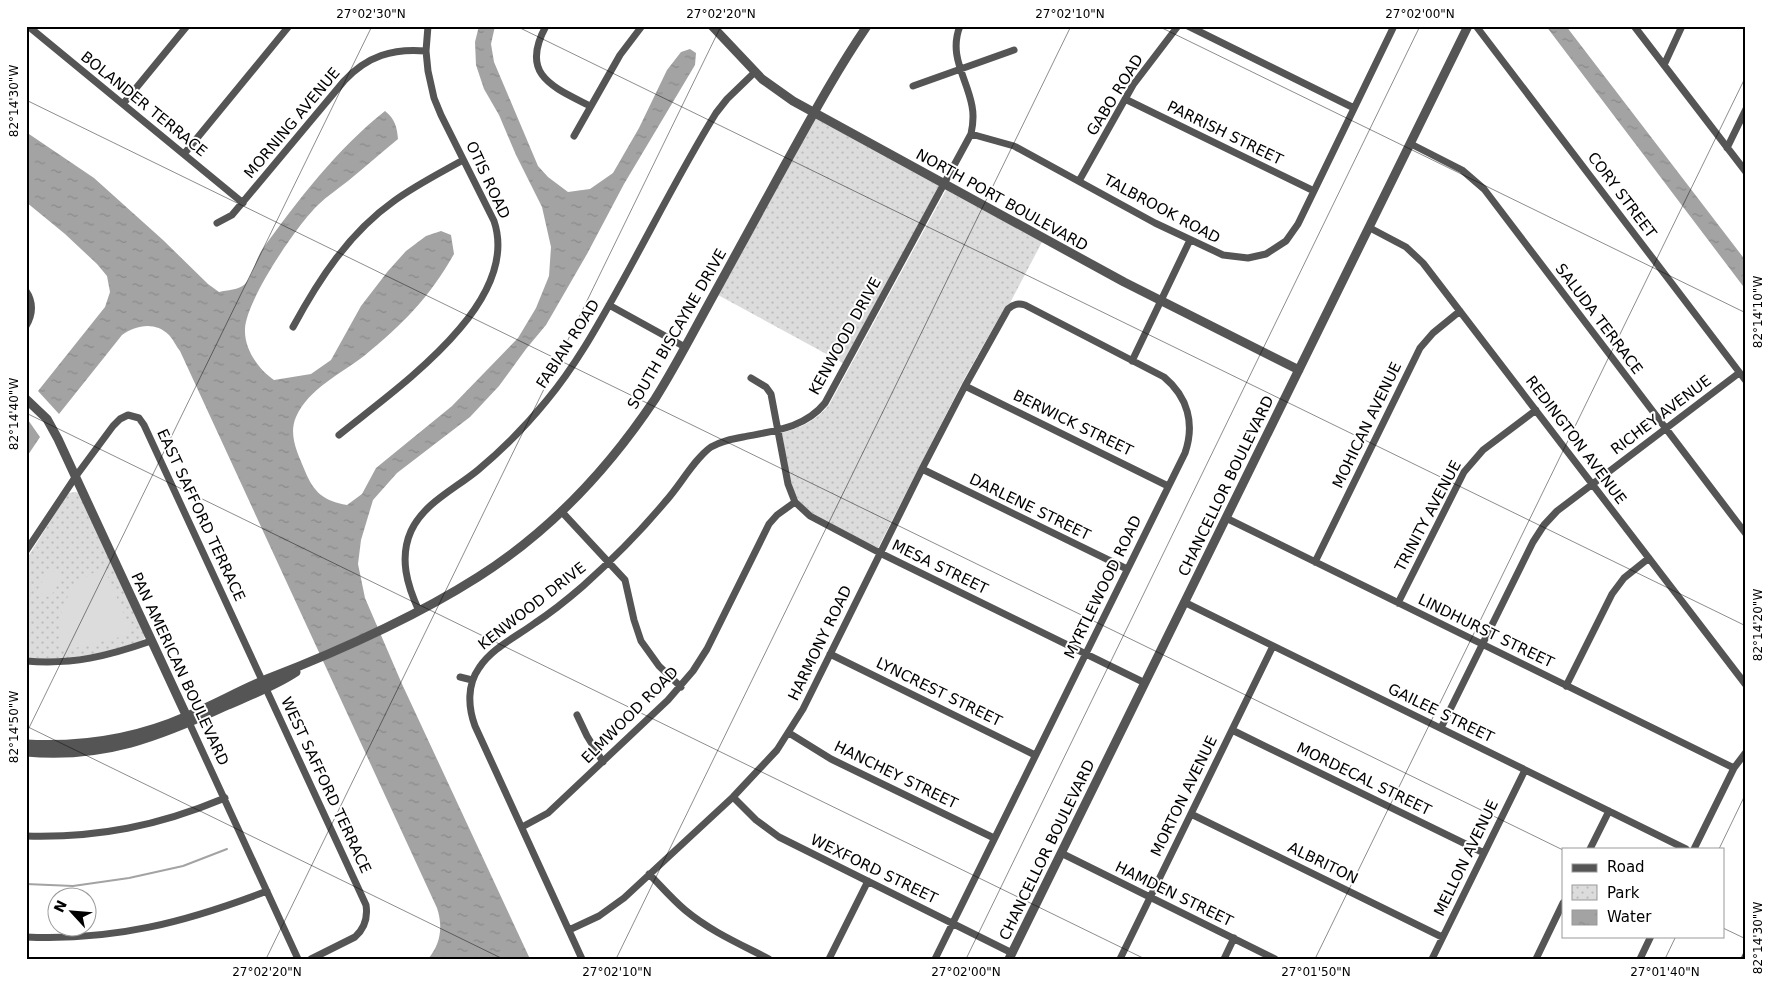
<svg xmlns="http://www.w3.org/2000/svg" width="1772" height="985" font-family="'DejaVu Sans',sans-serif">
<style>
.park{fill:url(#park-dots)}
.pitch{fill:#dcdcdc}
.water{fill:url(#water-ripples)}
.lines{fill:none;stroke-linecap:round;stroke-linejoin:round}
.stream{stroke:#a3a3a3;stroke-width:2}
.minor{stroke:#555;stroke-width:7}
.tertiary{stroke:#555;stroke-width:9}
.ticks{fill:none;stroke:#000;stroke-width:1;stroke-opacity:0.45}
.labels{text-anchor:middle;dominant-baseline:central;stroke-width:4;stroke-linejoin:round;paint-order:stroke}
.street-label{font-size:15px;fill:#000;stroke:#fff}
.neatline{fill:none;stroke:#000;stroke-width:2}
.ticks-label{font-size:12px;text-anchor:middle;fill:#000}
</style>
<defs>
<pattern id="park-dots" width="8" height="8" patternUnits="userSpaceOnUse" patternTransform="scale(1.25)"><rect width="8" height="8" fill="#dcdcdc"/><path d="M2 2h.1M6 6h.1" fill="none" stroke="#bbb" stroke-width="1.8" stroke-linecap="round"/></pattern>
<pattern id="water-ripples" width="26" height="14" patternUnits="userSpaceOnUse" patternTransform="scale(1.25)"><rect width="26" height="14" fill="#a3a3a3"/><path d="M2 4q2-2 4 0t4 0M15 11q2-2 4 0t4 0" fill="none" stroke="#8b8b8b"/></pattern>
</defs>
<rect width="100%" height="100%" fill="#fff"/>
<!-- park -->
<path class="park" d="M815,118L939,186L843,363L718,295Z
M946,190L1042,242L1010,303L1005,307L963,381L878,548C854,536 809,520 797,497C787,478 786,453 782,433C802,427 816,421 829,405Z
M75,492L79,493L145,636L144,639C139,642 132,644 126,646C93,658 61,661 26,658V560L66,496L69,493Z"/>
<!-- pitch -->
<path class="pitch" d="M104,568L131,630L128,635L63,651C53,613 67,582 104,568Z
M49,569L62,577L50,598L37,591Z"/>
<!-- water -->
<path class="water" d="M479,26H495L491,44L494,62L538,166L548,177L568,192L590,189L613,173L639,128L667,70L681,52L690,49L696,53L695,65L624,184L587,254L546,325L526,349L499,386L470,417L397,473L373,500L361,540L358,564L365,598L402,684L530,959H428C441,944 443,926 437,908L180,351C176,346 173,339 169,335C155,321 136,325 122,335L59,414L38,391L105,307L110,292L107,276L97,264L65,234L26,202V132L94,178L163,240L208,284L219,292C227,290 239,290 245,284C252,276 256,259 262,250C298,200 337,149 385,111C395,119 397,127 398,139C381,153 365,167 348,181C338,189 327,196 318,205C297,225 246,300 245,329C244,349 259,370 274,380L311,374L331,360L361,306L388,271L406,251L426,236L441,231L451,235L454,254C429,298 403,324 364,356C341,374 309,388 296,417C288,435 298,454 305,471C314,493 324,501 347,505L362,494L376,468L452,406L518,338L536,308L549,276L551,247L542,207L516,155L499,115L484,89L476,65L475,42Z
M1546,26H1566L1746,261V290Z
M26,417L40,437L26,458Z"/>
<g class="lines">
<!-- stream -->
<path class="stream" d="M26,884L73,886L129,878L183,866L227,849"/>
<!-- minor -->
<path class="minor" d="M28,26L243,203
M546,26C519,75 553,87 590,106
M1188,26L1354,108
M1476,26L1746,381
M1634,26L1746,172
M1664,65L1682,26
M913,86L1014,50
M1125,99L1314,191
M123,104L187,26
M971,134L1014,146L1155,223L1223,255L1248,258L1266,254L1286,241L1298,224L1394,26
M574,136L620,55L642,26
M1411,144L1462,170L1484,189L1746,534
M1727,148L1746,109
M184,154L289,26
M1079,181L1133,85L1178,26
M217,223L232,215L344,81C367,56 393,48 426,51
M1370,228L1406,247L1423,263L1746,685
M26,291C34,303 33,314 26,326
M609,305L685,347
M293,327C319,279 349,233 394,201C416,185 440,173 463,160
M1132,361L1190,240
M751,378L766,387L771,394L788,484L795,502L810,516L880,553L1145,683
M965,386L1168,486
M339,435C394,390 522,304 494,221L441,115L434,98L428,71L426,51L428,26
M922,469L1127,569
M561,511L625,580L634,620L641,641L659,666L681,687
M1226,518L1734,768
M26,551L76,476L113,426L120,419L128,415L139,418L144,425L366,905C368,918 365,928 355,937L311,959
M1315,562L1420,348L1433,333L1460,311
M1184,602L1686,849
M1398,603L1464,472L1483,450L1536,410
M419,611C407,585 399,558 411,531C424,503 455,489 478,470C503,449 526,426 547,400C577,364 599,323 622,282C653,226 682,168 716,113L727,99L755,72
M830,654L1035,755
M26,661C73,665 108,656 151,641
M460,677L472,680
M1566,686L1612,594L1624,578L1649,558
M577,715L587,736L603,762
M187,718L298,959
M1441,728L1533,542L1544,525L1557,511L1739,373
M1232,730L1484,853
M789,733L831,759L994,838
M733,797L756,820L779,837L1012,953
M1191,814L1442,937
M522,827L548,813L668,700L693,671L707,649L769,524L777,515L795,502
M26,836C98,838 158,826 225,798
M1590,849L1609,811
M1694,849L1734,768L1746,752
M1061,853L1275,959
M649,874C661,886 672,899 685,910C710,931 740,944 769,959
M569,930L599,916L624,898L733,797L777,750L803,709L922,469L965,386L1008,309C1014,304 1018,303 1025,305L1164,377C1188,397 1195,424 1185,453L935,959
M26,937C114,941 186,922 267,891
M582,959L475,726C468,707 467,685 479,668C492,648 516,637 535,623C552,612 568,599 583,586C612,560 640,532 665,502C680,486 694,459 711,447C721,441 732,439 743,437C774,431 805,428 825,403L971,134C973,125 974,116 972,106C967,78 948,56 960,26
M829,959L868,881
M1120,959L1273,646
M1224,959L1234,938
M1432,959L1525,770
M1536,959L1563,903
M1640,959L1651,936
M1744,959L1746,955"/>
<!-- tertiary -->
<path class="tertiary" d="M712,26L762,79L793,101L1124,282L1299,370
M26,399L47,419L58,439L187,717
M26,744C82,747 135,739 187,716C214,705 240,690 267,679C339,651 412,619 478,577C549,532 609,468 655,399C674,369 690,338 707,307C733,259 760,211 786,163C812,116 837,70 867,26
M26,752C104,759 159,737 228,705C251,695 275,686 296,672
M1009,959L1468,26"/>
</g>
<!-- ticks -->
<path class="ticks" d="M516,26L1746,626M1158,26L1746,313M26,100L1563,850M26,413L1145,959M26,726L503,959M26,734L372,26M1719,849L1746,793M1723,928L1746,939M266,959L721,26M616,959L1071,26M966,959L1420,26M1315,959L1746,76M1665,959L1676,936"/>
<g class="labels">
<!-- street labels -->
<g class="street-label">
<text transform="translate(1115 95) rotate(-58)">GABO ROAD</text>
<text transform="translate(144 104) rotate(39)">BOLANDER TERRACE</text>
<text transform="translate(292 123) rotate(-50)">MORNING AVENUE</text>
<text transform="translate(1225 133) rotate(26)">PARRISH STREET</text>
<text transform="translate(488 180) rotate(65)">OTIS ROAD</text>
<text transform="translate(1622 195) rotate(53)">CORY STREET</text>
<text transform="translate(1002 200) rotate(29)">NORTH PORT BOULEVARD</text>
<text transform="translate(1162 209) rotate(28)">TALBROOK ROAD</text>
<text transform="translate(1599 319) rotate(53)">SALUDA TERRACE</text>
<text transform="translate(677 329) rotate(-60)">SOUTH BISCAYNE DRIVE</text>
<text transform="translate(845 336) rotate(-61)">KENWOOD DRIVE</text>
<text transform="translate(568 344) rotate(-57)">FABIAN ROAD</text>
<text transform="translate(1661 415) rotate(-37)">RICHEY AVENUE</text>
<text transform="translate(1073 423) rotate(26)">BERWICK STREET</text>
<text transform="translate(1367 425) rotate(-64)">MOHICAN AVENUE</text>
<text transform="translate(1576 440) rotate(53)">REDINGTON AVENUE</text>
<text transform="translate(1226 486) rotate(-64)">CHANCELLOR BOULEVARD</text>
<text transform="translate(1030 507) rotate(26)">DARLENE STREET</text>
<text transform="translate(201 515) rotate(65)">EAST SAFFORD TERRACE</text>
<text transform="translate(1428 516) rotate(-62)">TRINITY AVENUE</text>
<text transform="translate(940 567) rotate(26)">MESA STREET</text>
<text transform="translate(1103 587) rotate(-64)">MYRTLEWOOD ROAD</text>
<text transform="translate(532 606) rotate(-38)">KENWOOD DRIVE</text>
<text transform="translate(1486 631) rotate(26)">LINDHURST STREET</text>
<text transform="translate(820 643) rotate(-64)">HARMONY ROAD</text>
<text transform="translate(180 669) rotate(65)">PAN AMERICAN BOULEVARD</text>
<text transform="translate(939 692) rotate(26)">LYNCREST STREET</text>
<text transform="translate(1441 713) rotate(26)">GAILEE STREET</text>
<text transform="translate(630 715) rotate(-45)">ELMWOOD ROAD</text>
<text transform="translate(896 775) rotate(26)">HANCHEY STREET</text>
<text transform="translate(1364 779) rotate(26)">MORDECAL STREET</text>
<text transform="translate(326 785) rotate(65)">WEST SAFFORD TERRACE</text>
<text transform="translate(1184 796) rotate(-64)">MORTON AVENUE</text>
<text transform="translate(1047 850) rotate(-64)">CHANCELLOR BOULEVARD</text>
<text transform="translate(1466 858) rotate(-64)">MELLON AVENUE</text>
<text transform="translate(1323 863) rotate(26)">ALBRITON</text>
<text transform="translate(874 869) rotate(26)">WEXFORD STREET</text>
<text transform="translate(1174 894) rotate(26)">HAMDEN STREET</text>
</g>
</g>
<!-- border -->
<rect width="1772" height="985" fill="none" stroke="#ffffff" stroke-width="55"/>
<!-- legend -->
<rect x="1562" y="848" width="162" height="90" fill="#ffffff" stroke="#999999"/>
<rect x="1572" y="864" width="25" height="8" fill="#555555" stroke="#999999"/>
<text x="1607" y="872" font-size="15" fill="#000000">Road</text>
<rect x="1572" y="885" width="25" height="15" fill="url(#park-dots)" stroke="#999999"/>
<text x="1607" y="898" font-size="15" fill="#000000">Park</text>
<rect x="1572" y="910" width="25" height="15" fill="url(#water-ripples)" stroke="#999999"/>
<text x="1607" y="922" font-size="15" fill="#000000">Water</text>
<!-- north arrow -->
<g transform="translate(72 912) rotate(296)"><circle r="24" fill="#ffffff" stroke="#999999"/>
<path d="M0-4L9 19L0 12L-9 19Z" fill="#000000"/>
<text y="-8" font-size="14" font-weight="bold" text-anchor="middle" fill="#000000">N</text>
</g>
<rect x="28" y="28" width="1716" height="930" class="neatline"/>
<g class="ticks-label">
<text x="371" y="18">27°02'30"N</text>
<text x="721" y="18">27°02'20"N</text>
<text x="1070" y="18">27°02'10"N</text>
<text x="1420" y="18">27°02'00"N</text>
<text transform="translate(14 101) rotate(-90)" y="4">82°14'30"W</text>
<text transform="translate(1758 312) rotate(-90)" y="4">82°14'10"W</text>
<text transform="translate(14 414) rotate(-90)" y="4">82°14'40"W</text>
<text transform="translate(1758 625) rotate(-90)" y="4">82°14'20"W</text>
<text transform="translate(14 727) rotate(-90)" y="4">82°14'50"W</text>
<text transform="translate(1758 938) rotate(-90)" y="4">82°14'30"W</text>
<text x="267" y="976">27°02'20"N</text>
<text x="617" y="976">27°02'10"N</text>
<text x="966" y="976">27°02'00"N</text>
<text x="1316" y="976">27°01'50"N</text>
<text x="1665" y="976">27°01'40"N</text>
</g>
</svg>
